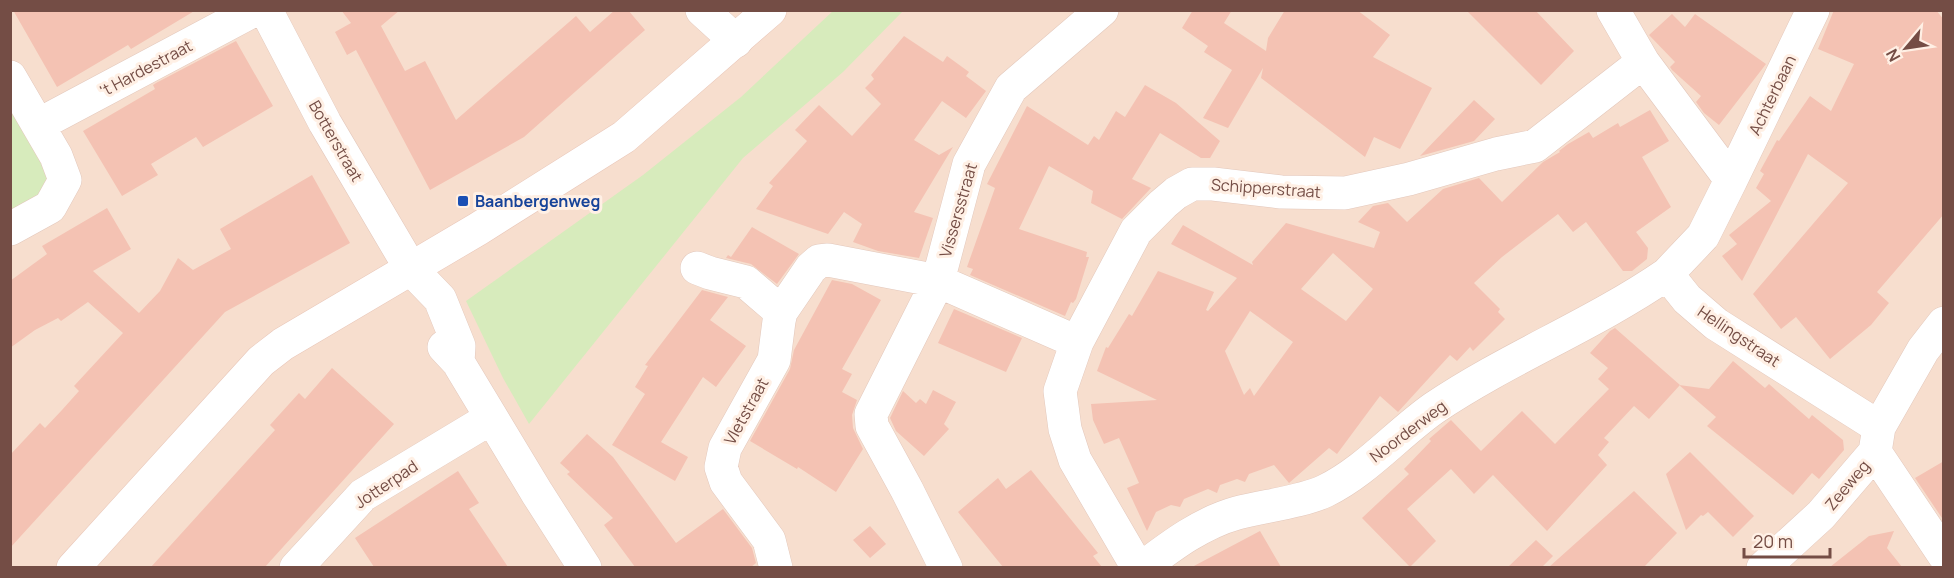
<svg xmlns="http://www.w3.org/2000/svg" width="1954" height="578" font-family="Manrope,sans-serif">
<style>
.residential{fill:#f7dece}
.green{fill:#d7ebbc}
.building{fill:#f4c2b3;fill-rule:evenodd}
.lines{fill:none;stroke-linecap:round;stroke-linejoin:round}
.street-casing{stroke:#e3c8bc;stroke-width:34}
.secondary-casing{stroke:#e9c7b9;stroke-width:34}
.street{stroke:#fff;stroke-width:33}
.secondary{stroke:#fff;stroke-width:33}
.transit-dot{fill:#1a4fb4;stroke:#fff0e5;stroke-width:2}
.labels{text-anchor:middle;dominant-baseline:central;stroke-width:6;stroke-linejoin:round;paint-order:stroke}
.street-label{font-size:16px;fill:#744d45;stroke:#fff0e5}
.transit-label{font-size:16px;font-weight:bold;fill:#164399;stroke:#fff0e5;text-anchor:start}
</style>
<rect width="100%" height="100%" fill="#fdebdd"/>
<!-- residential -->
<path class="residential" d="M11,11H1943V567H11Z"/>
<!-- green -->
<path class="green" d="M834,10L903,11L843,72L743,158L529,424L503,378L466,301L643,175L741,97Z
M10,91L54,185L10,217Z"/>
<!-- building -->
<path class="building" d="M13,10H196L131,49L128,45L57,87Z
M341,10H400L381,26L405,71L425,61L456,120L576,16L590,32L615,10H628L645,30L524,137L430,190L356,50L347,55L335,32L351,23Z
M1193,10H1232L1224,23L1266,51L1268,38L1285,10H1357L1390,35L1373,57L1432,88L1400,149L1374,137L1365,157L1261,78L1263,68L1228,128L1203,118L1232,70L1204,52L1208,46L1182,28Z
M1466,10H1535L1574,51L1541,85Z
M1834,10H1936L1944,20V214L1877,292L1889,303L1871,325L1830,359L1796,317L1781,329L1753,294L1848,183L1808,154L1742,281L1722,256L1737,244L1729,235L1771,201L1756,188L1764,174L1760,171L1777,140L1779,141L1810,96L1831,111L1854,64L1818,49Z
M1672,14L1685,27L1695,14L1766,64L1719,125L1704,113L1696,102L1701,96L1672,70L1670,67L1675,62L1649,35Z
M904,36L943,62L947,56L969,72L966,76L986,91L966,118L942,101L914,140L939,155L953,147L914,212L933,218L919,258L878,251L853,242L862,224L844,212L828,234L756,209L773,186L769,183L807,141L795,130L819,105L852,136L881,104L865,88L874,79L871,75Z
M236,41L273,106L203,147L196,137L151,164L158,175L122,196L83,131L155,89L153,85L156,83Z
M1145,85L1176,103L1220,141L1210,158H1201L1160,133L1132,179L1151,188L1122,219L1091,203L1093,191L1049,166L1019,229L1087,252L1086,257H1089L1076,299L1073,303L1071,302L1065,316L970,275L973,269L967,267L995,188L987,184L1027,106L1088,145L1094,136L1099,140L1116,111L1125,117Z
M1474,100L1495,119L1474,141L1420,156Z
M1650,110L1669,141L1642,157L1671,207L1636,232L1648,248L1647,259L1632,271H1623L1586,222L1573,232L1558,214L1502,257L1474,283L1500,309L1498,312L1505,319L1473,351L1470,347L1457,361L1450,355L1398,412L1380,396L1337,454L1329,448L1289,483L1274,465L1249,474L1245,482L1237,479L1220,485L1217,493L1208,489L1184,499L1180,507L1171,505L1156,512L1147,531L1127,488L1139,483L1119,438L1104,444L1093,420L1091,404L1157,400L1097,371L1106,347L1108,348L1129,314L1132,316L1158,271L1214,292L1206,310L1208,311L1237,278L1171,244L1183,225L1253,265L1252,262L1286,223L1374,248L1380,232L1358,222L1373,206L1388,203L1407,222L1443,189L1479,178L1502,202L1543,162L1560,152L1559,151L1568,144L1589,132L1593,138L1618,123L1620,127ZM1333,253L1373,289L1346,321L1301,289ZM1250,311L1293,342L1254,396L1250,388L1244,395L1225,351Z
M312,175L350,243L225,312L10,548V455L40,423L45,428L62,410L79,391L74,386L123,333L88,302L61,321L58,318L35,330L10,348V281L47,254L42,246L107,208L131,249L93,271L139,313L160,291L178,258L193,270L231,249L220,229Z
M752,227L799,254L777,284L751,264L726,258L728,255L731,257Z
M832,280L852,284L881,300L842,369L852,374L842,392L857,400L852,415L853,428L863,449L836,492L798,467L797,469L750,441L790,369L794,350Z
M702,290L728,297L710,320L746,346L716,387L703,377L661,442L688,457L675,481L612,445L645,394L635,387L648,366L645,365Z
M954,309L1022,338L1006,372L938,343Z
M1615,328L1680,385L1649,419L1634,406L1604,438L1609,442L1598,455L1607,465L1547,531L1493,475L1474,494L1451,469L1407,509L1436,541L1410,567L1362,518L1409,474L1404,469L1431,441L1429,439L1451,420L1481,451L1522,411L1555,444L1609,389L1598,379L1608,368L1590,353L1610,331Z
M1733,361L1765,388L1769,384L1809,419L1812,415L1843,440L1844,450L1819,479L1812,473L1793,495L1707,426L1716,417L1679,385L1709,389Z
M332,368L394,424L265,567H151L275,430L270,425L299,393L305,399Z
M933,390L956,402L944,424L949,429L924,456L896,431L890,418L903,391L916,403L920,399L926,404Z
M587,434L613,457L676,543L723,509L752,548L756,563L751,567H635L604,525L613,518L567,474L570,472L560,463Z
M1690,452L1754,516L1733,537L1708,512L1703,516L1701,515L1686,530L1666,474Z
M1944,461V521L1915,478Z
M1031,470L1098,553L1093,556L1102,567H1003L958,512L998,478L1006,489Z
M458,471L479,503L469,509L508,567H374L355,538Z
M1634,491L1677,533L1644,567H1549Z
M870,526L886,544L870,558L853,540Z
M1260,531L1281,567H1192Z
M1894,531L1887,548L1902,567H1830L1869,536Z
M1536,540L1553,556L1542,567H1508Z"/>
<g class="lines">
<!-- street casing -->
<g class="street-casing">
<path id="street" d="M266,10L325,123L411,269L440,299L459,346L458,362
M702,10L736,41
M1613,10L1643,62L1731,180L1703,236L1667,274L1687,299L1716,324L1879,427
M10,77L56,156L65,180L50,207L10,229
M38,125L254,10
M1731,180L1813,10
M697,268L710,273L746,282L781,312
M444,347L458,362L537,493L585,568
M1875,452L1944,555
M296,568L363,495L491,418
M776,568L769,540L726,482L721,467L725,448L774,360L779,321L781,312L811,268L819,261L828,260L938,281L1077,342
M946,568L907,490L872,426L871,414L938,281L969,164L1011,88L1102,10
M1138,568L1075,460L1065,429L1060,391L1077,342L1136,231L1163,204L1176,193L1192,184H1213L1281,192L1345,193L1409,179L1496,154L1535,146L1643,62
M1142,568C1171,546 1201,523 1237,513C1263,506 1302,502 1325,491C1366,471 1397,434 1434,408C1508,358 1593,325 1667,274
M1763,568L1821,515L1875,452L1879,427L1923,350L1944,323"/>
</g>
<!-- secondary casing -->
<g class="secondary-casing">
<path id="secondary" d="M73,568L261,361L283,344L478,229L624,137L770,10"/>
</g>
<!-- street -->
<use href="#street" class="street"/>
<!-- secondary -->
<use href="#secondary" class="secondary"/>
</g>
<!-- markers -->
<rect class="transit-dot" x="457" y="195" width="12" height="12" rx="3"/>
<g class="labels">
<!-- street labels -->
<g class="street-label">
<text transform="translate(146 68) rotate(-28)">'t Hardestraat</text>
<text transform="translate(1772 95) rotate(-64)">Achterbaan</text>
<text transform="translate(336 141) rotate(60)">Botterstraat</text>
<text transform="translate(1266 188) rotate(4)">Schipperstraat</text>
<text transform="translate(958 210) rotate(-74)">Vissersstraat</text>
<text transform="translate(1739 336) rotate(34)">Hellingstraat</text>
<text transform="translate(746 411) rotate(-61)">Vletstraat</text>
<text transform="translate(1408 431) rotate(-37)">Noorderweg</text>
<text transform="translate(386 484) rotate(-34)">Jotterpad</text>
<text transform="translate(1847 485) rotate(-50)">Zeeweg</text>
</g>
<!-- transit labels -->
<g class="transit-label">
<text x="475" y="201">Baanbergenweg</text>
</g>
</g>
<!-- border -->
<rect width="1954" height="578" fill="none" stroke="#744d45" stroke-width="24"/>
<!-- north arrow -->
<g transform="translate(1906 48) rotate(241)" stroke="#fff0e5" stroke-width="4.5" paint-order="stroke">
<path d="M0-4.5L10 22L0 15L-10 22Z" fill="#744d45"/>
<text y="-9" font-size="16" font-weight="bold" text-anchor="middle" fill="#744d45">N</text>
</g>
<!-- scale -->
<path d="M1744 548v9h86v-9" fill="none" stroke="#744d45" stroke-width="3"/>
<text x="1753" y="548" font-size="18" fill="#744d45" stroke="#fff0e5" stroke-width="4.5" paint-order="stroke">20 m</text>
</svg>
